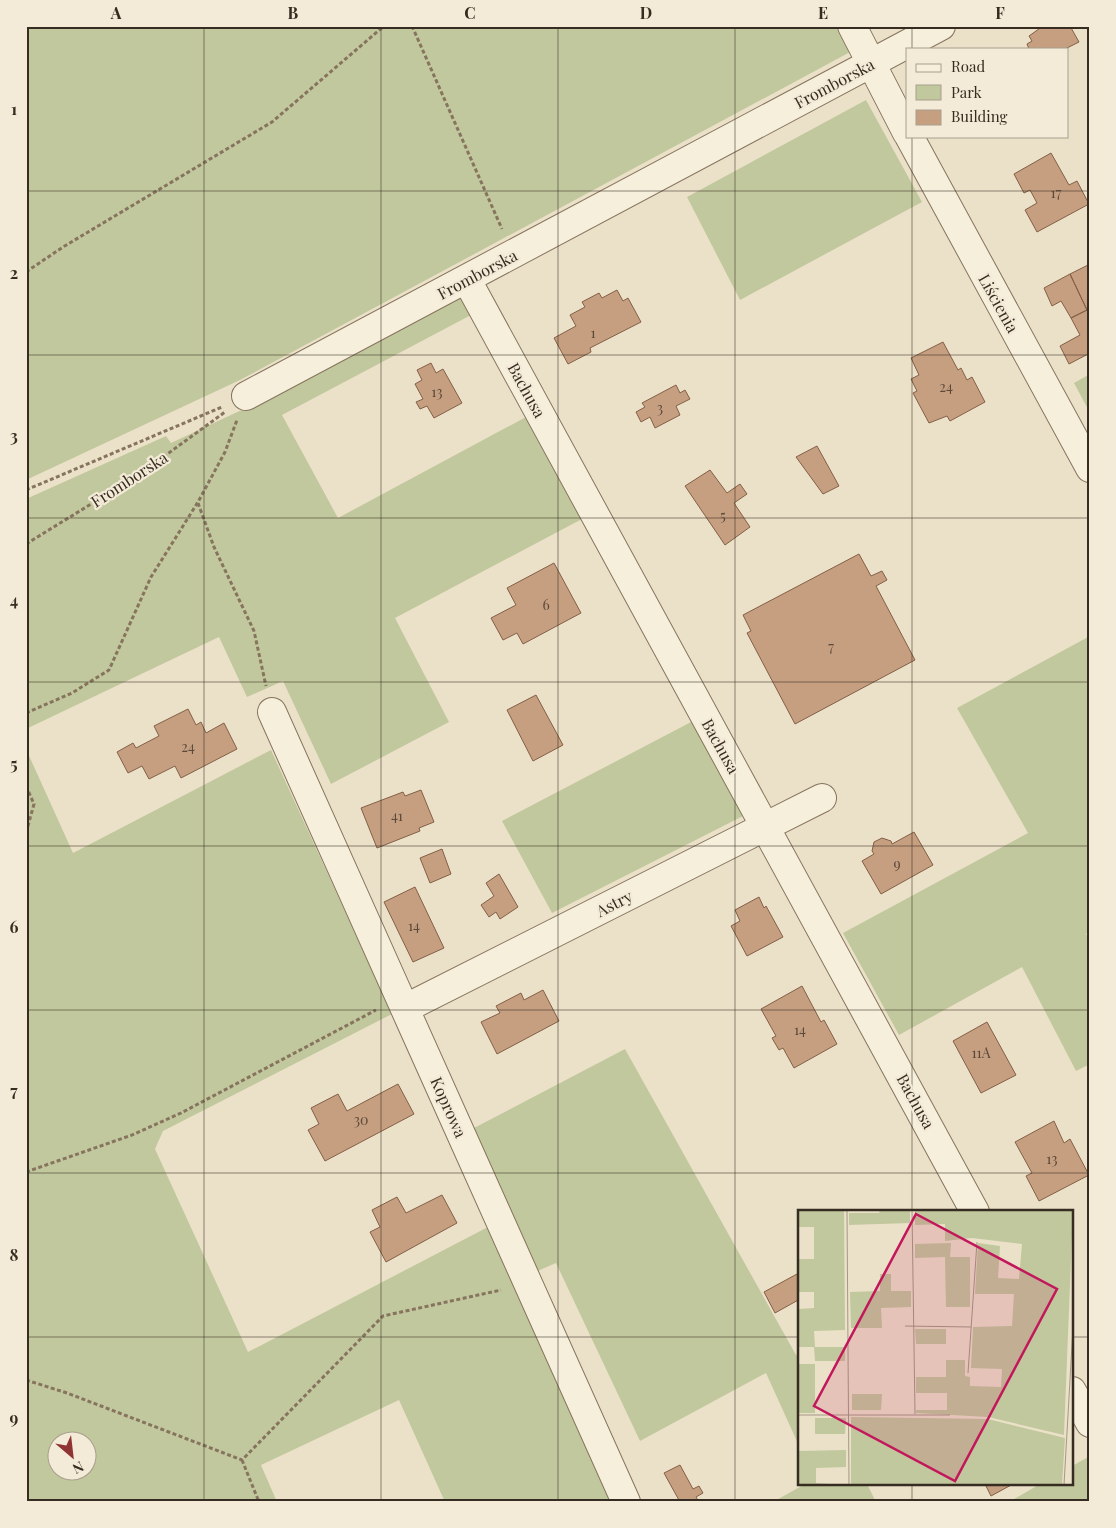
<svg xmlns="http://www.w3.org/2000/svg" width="1116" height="1528" font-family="'Playfair Display',serif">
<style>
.green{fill:#c2c89d;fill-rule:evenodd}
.building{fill:#c69f81;stroke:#835f46}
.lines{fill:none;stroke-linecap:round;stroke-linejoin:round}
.street-casing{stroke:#86745e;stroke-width:30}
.path{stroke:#86745e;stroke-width:3;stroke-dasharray:4 2.5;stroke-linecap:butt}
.street{stroke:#f6efdb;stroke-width:28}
.grid{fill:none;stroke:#372c21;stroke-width:1;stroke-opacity:0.55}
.labels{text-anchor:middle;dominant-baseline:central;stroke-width:4.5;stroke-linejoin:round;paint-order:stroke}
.number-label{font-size:14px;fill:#5b4939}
.street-label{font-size:16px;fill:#372c21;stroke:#f3ebd7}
.inset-road{fill:none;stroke:#a39985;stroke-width:1}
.view{fill:#c2185b;fill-opacity:0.15;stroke:#c2185b;stroke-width:2.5}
.inset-edge{fill:none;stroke:#372c21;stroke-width:2.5}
.neatline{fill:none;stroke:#372c21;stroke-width:2}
.grid-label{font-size:16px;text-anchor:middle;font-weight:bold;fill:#372c21}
</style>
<rect width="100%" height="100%" fill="#ebe1c8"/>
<!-- green -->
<path class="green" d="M26,26H839L852,51L240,380L26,480Z
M866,100L922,202L740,300L687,197Z
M462,295L471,315L282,415L338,518L526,417L582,519L395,618L449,722L331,784L283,681L247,697L219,637L26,729V499L166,436L171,443L295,385Z
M1090,374V413L1074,383Z
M1090,636V931L1086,934L1090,941V1064L1076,1071L1022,967L899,1035L843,933L1028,833L957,708Z
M693,721L745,815L552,913L502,821Z
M26,749L73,853L271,750L392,1014L163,1131L155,1149L248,1352L488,1227L613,1502H445L399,1400L261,1465L277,1502H26ZM58,1440H88V1470H58Z
M625,1049L796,1355L800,1354V1448L766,1373L640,1441L556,1263L533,1273L474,1128Z
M1090,1456V1502H1009L1040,1484H1072V1466Z
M805,1484H867L876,1502H773Z"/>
<!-- building -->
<path class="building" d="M1043,26H1070L1079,42L1065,49H1029L1027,44L1032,41L1029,36Z
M1051,153L1069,185L1077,181L1089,204L1037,232L1025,210L1037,203L1030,190L1024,193L1014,174Z
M1090,264V308L1087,310L1070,274Z
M1070,274L1087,310L1071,318L1061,301L1052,306L1044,288Z
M617,290L623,301L628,298L641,322L590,348L591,352L568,364L554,338L576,326L570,315L585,307L582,302L599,293L602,298Z
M1087,310L1090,314V353L1069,364L1060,346L1080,335L1071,318Z
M943,342L958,370L961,368L967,380L972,377L985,402L950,421L947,416L929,423L913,393L917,391L911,379L919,375L911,358Z
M431,363L436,373L443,369L462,403L434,418L427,406L420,409L416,402L423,399L415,384L422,380L417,370Z
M676,385L680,393L685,390L690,399L676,406L680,415L655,428L650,417L641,422L636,412L645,407L642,403Z
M817,446L839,486L823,494L796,457Z
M710,470L727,493L740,484L747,494L734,503L750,527L725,545L685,486Z
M859,554L871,576L882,571L887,580L876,586L915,660L795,724L747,633L751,631L743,615Z
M554,563L581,613L523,644L517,633L503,640L491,618L516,605L507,588Z
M536,695L563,745L533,761L507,710Z
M188,709L196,725L201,722L206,733L224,723L237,749L181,778L175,766L149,779L142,766L128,773L117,752L133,743L136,748L159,736L154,726Z
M421,790L434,822L419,828L420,831L377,848L361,808L403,792L405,796Z
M914,832L933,865L881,894L862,861L874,854L872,851L874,842L882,838L891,841L892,844Z
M442,849L451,874L430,883L420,858Z
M499,874L518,907L500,919L496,912L489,917L481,905L494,896L486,883Z
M415,887L444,948L413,962L384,902Z
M759,897L764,908L766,906L783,937L747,956L731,926L740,921L735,910Z
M802,986L821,1022L824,1020L837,1044L794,1068L783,1048L779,1050L772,1038L776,1036L761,1009Z
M543,990L559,1021L497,1054L481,1022L500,1013L496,1006L521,993L524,1000Z
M987,1022L1016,1075L981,1093L953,1041Z
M398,1084L414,1114L325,1161L308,1130L319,1124L311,1108L338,1094L347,1111Z
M1054,1121L1064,1143L1070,1139L1089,1175L1039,1201L1026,1176L1032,1173L1015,1142Z
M442,1195L457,1223L386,1262L370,1232L380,1227L372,1210L397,1197L406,1213Z
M797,1274L800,1278V1299L775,1313L764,1292Z
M680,1465L693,1489L699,1486L703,1493L696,1497L699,1502H680L664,1473Z
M985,1484H1013L991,1496Z"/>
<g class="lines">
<!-- street casing -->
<g class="street-casing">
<path id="street" d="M852,26L907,133
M909,136L1090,468
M467,280L975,1212
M246,396L941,26
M272,712C391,975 506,1239 626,1502
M406,1008L822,798
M1072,1391L1090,1423"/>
</g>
<!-- path -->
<path class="path" d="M412,26L502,229
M26,272L63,247L272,122L384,26
M26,490L222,407
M198,503L214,547L254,631L266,686
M26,544L140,474L225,412
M26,713L72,693L109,670L151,577L198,502L225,452L237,420
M26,786L34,804L26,833
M26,1172L132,1135L181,1113L376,1010
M26,1380L67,1393L242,1460L383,1316L501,1290
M242,1460L259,1502"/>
<!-- street -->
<use href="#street" class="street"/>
</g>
<!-- grid -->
<path class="grid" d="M204,26V1502M381,26V1502M558,26V1502M735,26V1502M912,26V49M912,136V1212M26,191H1090M26,355H1090M26,518H1090M26,682H1090M26,846H1090M26,1010H1090M26,1173H1090M26,1337H800M1072,1337H1090M912,1484V1502"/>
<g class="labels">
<!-- number labels -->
<g class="number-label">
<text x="1056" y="192">17</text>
<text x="593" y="332">1</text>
<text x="946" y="386">24</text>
<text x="437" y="391">13</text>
<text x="660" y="407">3</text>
<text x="723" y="515">5</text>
<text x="546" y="604">6</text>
<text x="831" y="646">7</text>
<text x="188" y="746">24</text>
<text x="397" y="815">41</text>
<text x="897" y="863">9</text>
<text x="414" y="925">14</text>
<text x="800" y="1029">14</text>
<text x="981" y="1052">11A</text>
<text x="361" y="1119">30</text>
<text x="1052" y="1158">13</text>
</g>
<!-- street labels -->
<g class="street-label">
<text transform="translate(834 83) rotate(-28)">Fromborska</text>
<text transform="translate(477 274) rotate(-28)">Fromborska</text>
<text transform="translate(999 303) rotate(61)">Liścienia</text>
<text transform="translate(527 390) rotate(61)">Bachusa</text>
<text transform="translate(129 479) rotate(-33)">Fromborska</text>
<text transform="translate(721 746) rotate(61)">Bachusa</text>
<text transform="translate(614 903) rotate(-27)">Astry</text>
<text transform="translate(916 1101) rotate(61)">Bachusa</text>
<text transform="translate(449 1107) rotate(66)">Koprowa</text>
</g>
</g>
<!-- overview -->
<g transform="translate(798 1210)">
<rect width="275" height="275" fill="#ebe1c8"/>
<path d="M0,0H46L47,120L16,121L17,137H47V151H17L16,137H0V99L16,98V82H0V49H16V17H0ZM82,0H112V13L51,15V3H81ZM117,0H275L266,225L190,207L118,203V200H149V183H118V167H148V150H167V166L172,167V176L203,177L204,159L173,158L175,117L214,116L216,84H177L180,33L202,36L200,68L221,69L224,34L174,28L147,31V14L117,15ZM153,33L152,47H172V97H148L147,47L117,48V34ZM82,64H93V81H113V97L83,98L84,118H53L52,82L82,81ZM117,119H148V134H118ZM0,154H17V203H0ZM54,184H84L83,200H54ZM53,207L190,209L267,228L264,275H53ZM17,208H48L47,224H17ZM48,240V257L18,258V273L48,275L0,274V241Z" fill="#c2c89d"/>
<path class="inset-road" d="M49,0L51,275M114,0L117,204M107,116L173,117M170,163L179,32M0,205H152M266,275L275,117"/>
<path class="view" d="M118,4L259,79L157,271L16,196Z"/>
<rect width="275" height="275" class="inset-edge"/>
</g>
<!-- border -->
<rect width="1116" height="1528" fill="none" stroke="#f3ebd7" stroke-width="55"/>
<!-- legend -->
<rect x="906" y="48" width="162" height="90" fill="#f3ebd7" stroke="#a89f8e"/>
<rect x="916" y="64" width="25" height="8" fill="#f6efdb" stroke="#a89f8e"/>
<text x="951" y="72" font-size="15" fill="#372c21">Road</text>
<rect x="916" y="85" width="25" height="15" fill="#c2c89d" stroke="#a89f8e"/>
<text x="951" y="98" font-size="15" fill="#372c21">Park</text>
<rect x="916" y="110" width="25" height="15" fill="#c69f81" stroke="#a89f8e"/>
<text x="951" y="122" font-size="15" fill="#372c21">Building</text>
<!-- north arrow -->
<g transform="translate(72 1456) rotate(152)"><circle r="24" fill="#f3ebd7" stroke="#a89f8e"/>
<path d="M0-4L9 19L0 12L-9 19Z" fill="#903433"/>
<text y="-8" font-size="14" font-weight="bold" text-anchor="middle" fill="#372c21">N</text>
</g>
<rect x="28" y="28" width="1060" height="1472" class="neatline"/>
<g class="grid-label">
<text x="116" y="19">A</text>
<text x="293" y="19">B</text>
<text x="470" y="19">C</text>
<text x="646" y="19">D</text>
<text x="823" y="19">E</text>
<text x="1000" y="19">F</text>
<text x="14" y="115">1</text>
<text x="14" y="279">2</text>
<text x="14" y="442">3</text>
<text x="14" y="606">4</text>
<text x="14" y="770">5</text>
<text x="14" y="933">6</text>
<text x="14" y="1097">7</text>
<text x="14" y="1261">8</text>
<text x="14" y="1424">9</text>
</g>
</svg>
